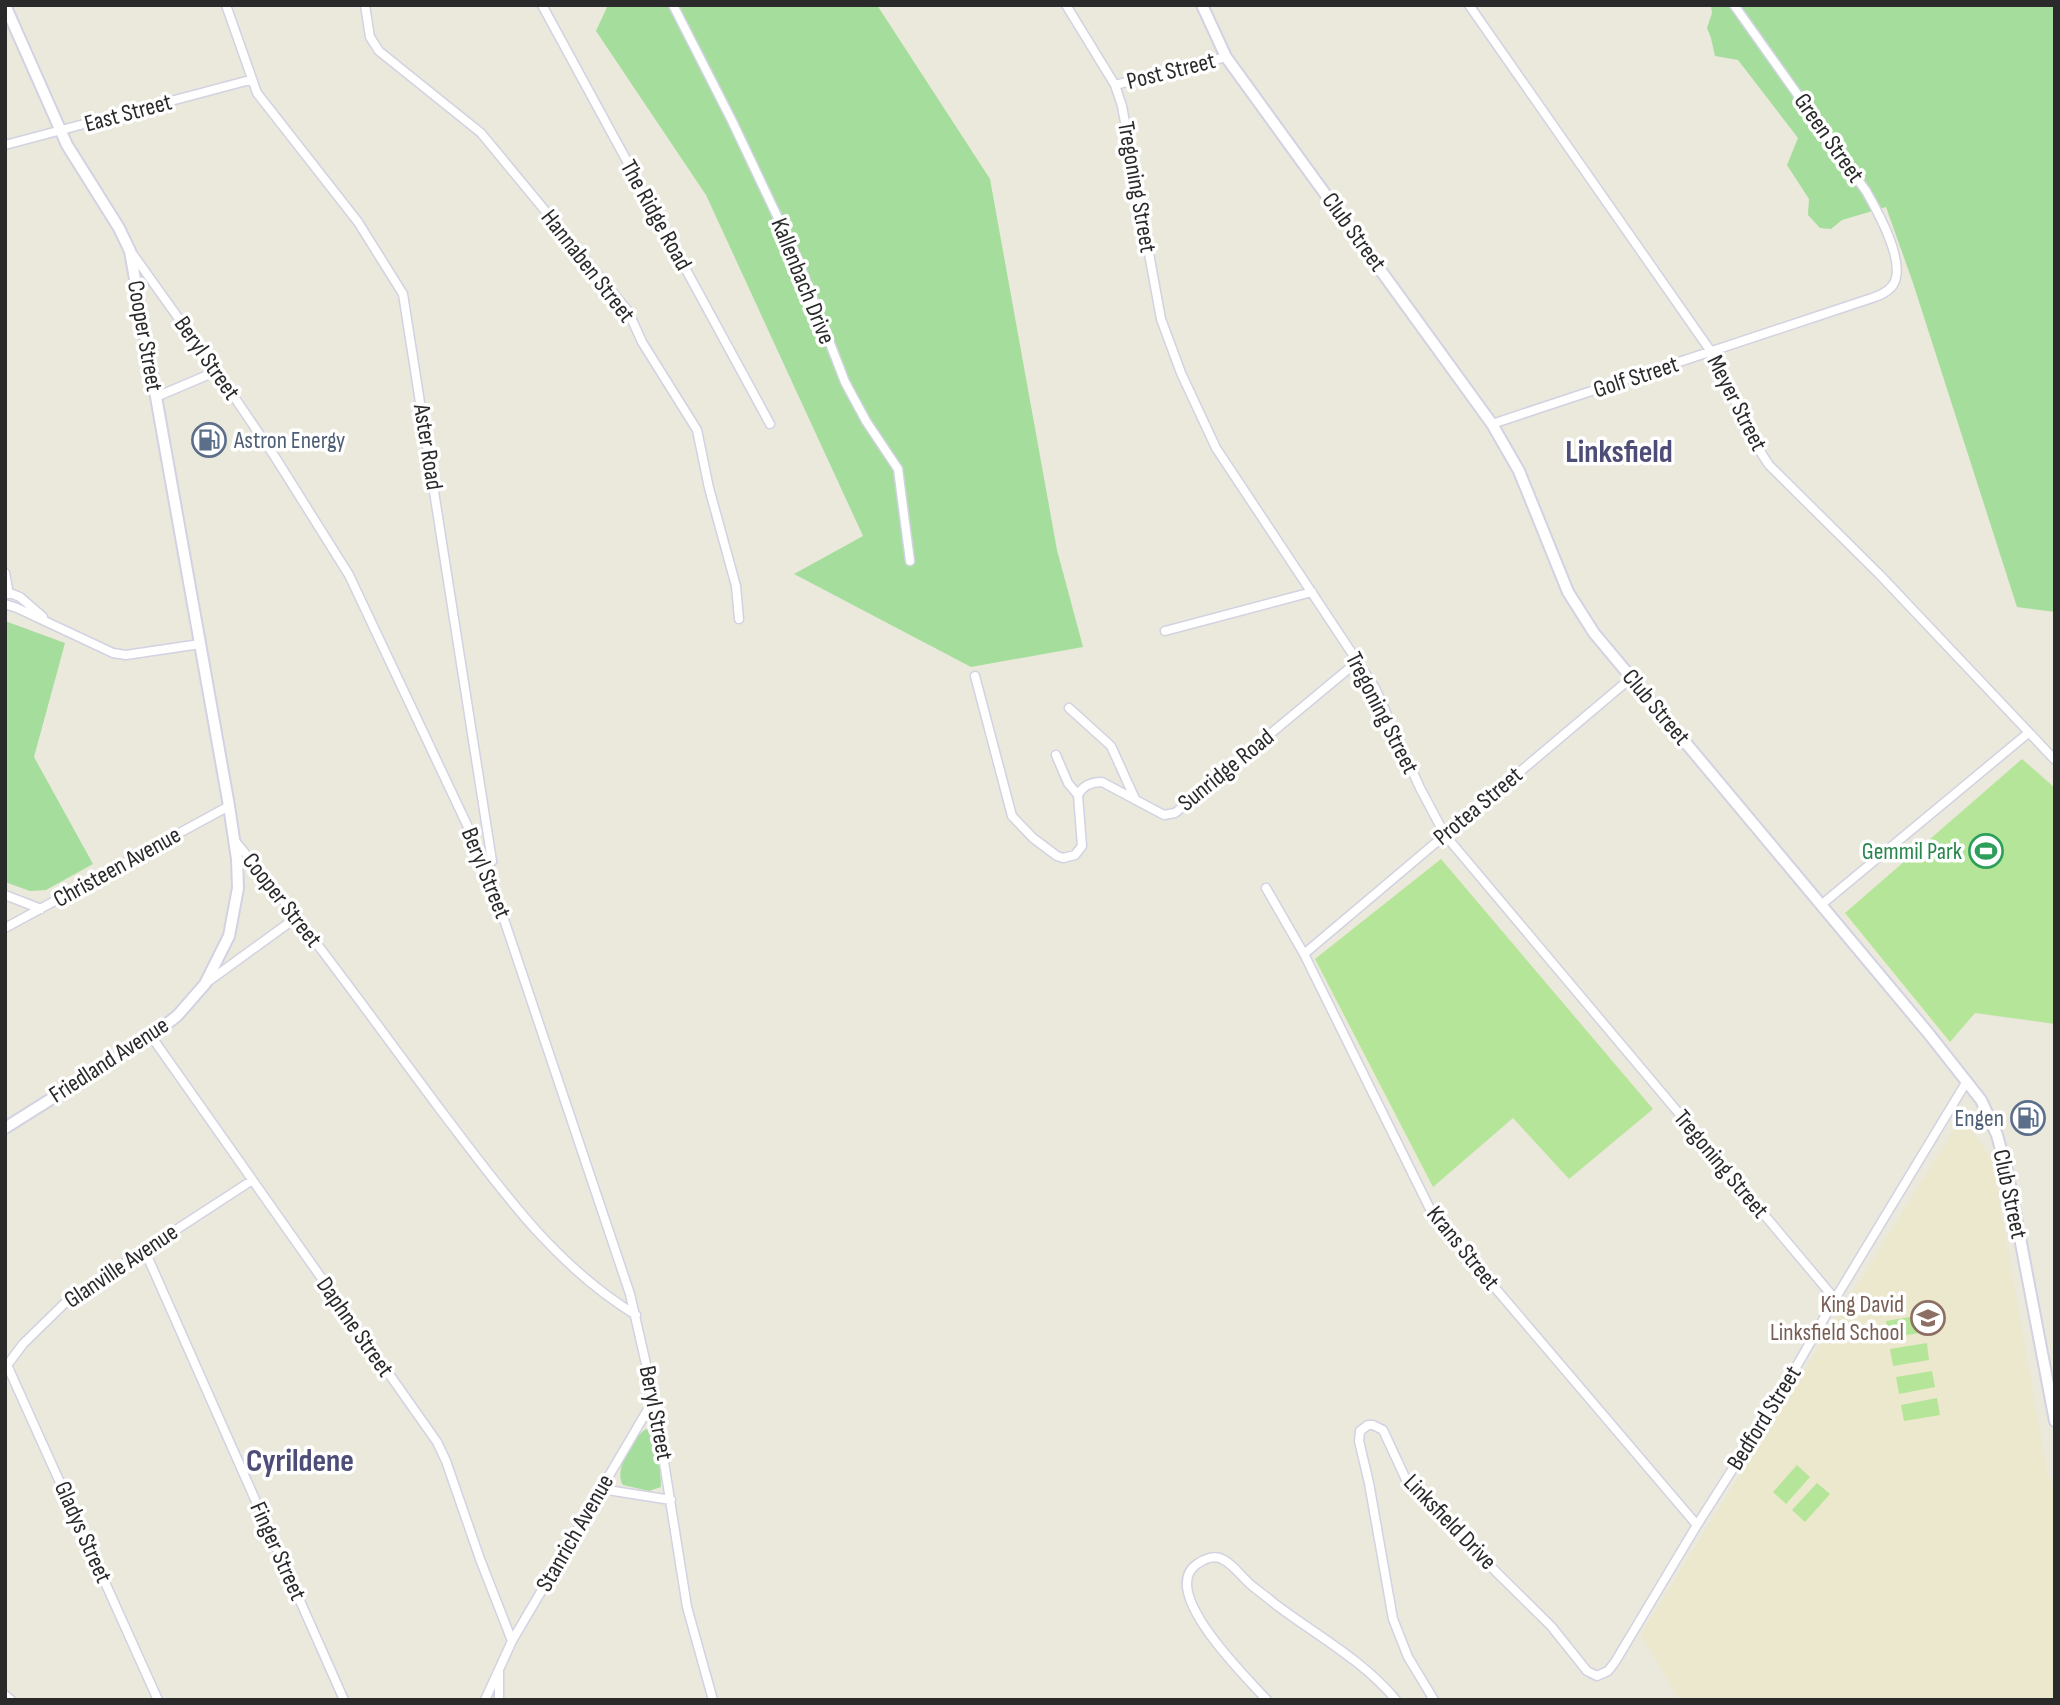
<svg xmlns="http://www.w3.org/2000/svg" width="2060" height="1705" font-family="'Sofia Sans Condensed',sans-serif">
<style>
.education{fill:#ece8cd}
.green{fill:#a5de9c}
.pitch{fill:#b5e598}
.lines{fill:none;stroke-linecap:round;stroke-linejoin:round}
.street-casing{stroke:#d2d2e2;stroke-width:11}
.secondary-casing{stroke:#d2d2e2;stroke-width:14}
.street{stroke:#fff;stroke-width:8}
.secondary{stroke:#fff;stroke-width:10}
.labels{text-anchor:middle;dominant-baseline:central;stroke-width:7;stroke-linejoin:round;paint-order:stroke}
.street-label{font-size:24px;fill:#2a2a2a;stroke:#fff}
.service-label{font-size:24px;fill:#4e5e75;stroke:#fff;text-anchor:start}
.leisure-label{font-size:24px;fill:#27864d;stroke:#fff;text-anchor:end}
.education-label{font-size:24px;fill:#785e54;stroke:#fff;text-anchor:end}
.district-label{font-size:32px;font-weight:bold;fill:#4e4d78;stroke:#fff}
</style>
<rect width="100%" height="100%" fill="#ebe8dc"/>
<!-- education -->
<path class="education" d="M1968,1125L1992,1160L2048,1476L2055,1484V1700H1679L1641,1634L1956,1126Z"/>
<!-- green -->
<path class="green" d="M608,5H877L990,179L1057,550L1083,647L971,667L794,574L863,536L706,195L596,31Z
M1711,5H2055V612L2017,607L1913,283L1886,207L1842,220L1831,229L1820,228L1808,215L1809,199L1787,165L1798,138L1738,60L1715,56L1711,38L1707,28L1712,13Z
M5,621L65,643L34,757L93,864L46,890L30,891L5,882Z
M646,1429C658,1435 661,1473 661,1487L649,1491L623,1485C613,1471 633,1437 646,1429Z"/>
<!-- pitch -->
<path class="pitch" d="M2022,759L2055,788V1024L1975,1013L1950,1042L1845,913Z
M1441,859L1653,1109L1569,1179L1513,1118L1433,1187L1315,959Z
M1922,1315L1925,1332L1889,1338L1886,1321Z
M1927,1343L1929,1360L1893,1366L1890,1349Z
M1932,1371L1935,1387L1899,1394L1896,1377Z
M1937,1398L1940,1415L1904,1421L1901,1405Z
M1797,1465L1810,1477L1786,1504L1773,1492Z
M1817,1483L1830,1494L1805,1522L1792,1510Z"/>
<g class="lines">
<!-- street casing -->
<g class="street-casing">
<path id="street" d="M226,5L257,93L358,222L403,294L492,861L485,863
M365,5L370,37L379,51L481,133L628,311L642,342L697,430L709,488L736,586L739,619
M542,5L770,424
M673,5L732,121L797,258L845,382L866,421L898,469L910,561
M1066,5L1115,85L1122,106L1161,319L1181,373L1216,448L1375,688L1420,788L1445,835L1835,1299
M1469,5L1712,353L1756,445L1769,465L1880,575L2055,760
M1115,85L1226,57
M5,145L250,80
M132,253L224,382L275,457L349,575L485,863L630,1294L654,1399L687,1607L713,1700
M156,397L217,371
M1492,424L1869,299C1878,296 1887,293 1893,285C1907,264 1878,212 1866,191L1734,5
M5,573L9,594
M5,591L20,597L43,617
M5,604L17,608L113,653L126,655L200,644
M1165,631L1312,592
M975,676L1012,816L1033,838L1057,856L1063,858L1075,855L1082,846L1078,795C1083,785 1092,782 1102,782L1164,815L1175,813L1358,661
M1631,678L1304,954L1433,1215L1697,1525
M1069,708L1111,746L1135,799
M1056,755L1068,783L1078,795
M235,841C307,927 372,1018 439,1108C497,1184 552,1264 636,1315
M1266,888L1304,954
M5,895L41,909
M1821,905L2027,734
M5,928L229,806
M206,983L297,917
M151,1036L437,1442L446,1461L480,1559L512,1641
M144,1249L344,1700
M7,1365L158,1700
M5,1368L23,1344L68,1300L251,1181
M601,1489L671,1500
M5,1695L11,1700
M485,1700L512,1641L654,1399
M499,1700V1672
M1267,1700C1248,1679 1157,1591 1197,1564C1204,1559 1214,1555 1222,1559C1233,1564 1241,1576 1250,1584C1258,1591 1267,1597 1275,1604C1316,1635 1363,1660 1396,1700
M1434,1700L1408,1657L1393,1619L1369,1483L1359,1441L1360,1431L1368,1425H1373L1383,1430L1409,1486L1551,1626L1587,1671L1597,1676L1608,1671L1615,1662L1697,1525L1783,1390L1835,1299L1967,1081"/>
</g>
<!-- secondary casing -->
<g class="secondary-casing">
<path id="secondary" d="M5,5L67,145L119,228L130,251L229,806L237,859L238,888L229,936L205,984L177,1016L151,1036L5,1128
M1202,5L1226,57L1492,424L1519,471L1568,592L1594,633L1929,1034L1981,1100L1997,1135L2008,1175L2055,1421"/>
</g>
<!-- street -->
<use href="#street" class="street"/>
<!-- secondary -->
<use href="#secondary" class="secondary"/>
</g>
<!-- icons -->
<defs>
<g id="fuel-ring" transform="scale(1.75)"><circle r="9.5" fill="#fff" stroke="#5c6f8a" stroke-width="1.5"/><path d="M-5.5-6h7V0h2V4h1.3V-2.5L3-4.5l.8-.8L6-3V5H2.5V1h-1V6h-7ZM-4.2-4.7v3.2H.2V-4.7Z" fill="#5c6f8a"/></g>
<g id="stadium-ring" transform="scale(1.75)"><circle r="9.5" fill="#fff" stroke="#2e9e5b" stroke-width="1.5"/><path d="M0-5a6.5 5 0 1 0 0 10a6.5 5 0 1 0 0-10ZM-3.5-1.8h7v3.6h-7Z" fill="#2e9e5b"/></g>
<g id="school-ring" transform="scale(1.75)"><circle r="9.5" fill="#fff" stroke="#8d6e63" stroke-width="1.5"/><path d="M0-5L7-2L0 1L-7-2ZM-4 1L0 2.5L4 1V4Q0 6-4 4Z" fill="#8d6e63"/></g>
</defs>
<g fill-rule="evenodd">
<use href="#fuel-ring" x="209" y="440"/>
<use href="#stadium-ring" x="1986" y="851"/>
<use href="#fuel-ring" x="2028" y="1118"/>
<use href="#school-ring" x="1928" y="1318"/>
</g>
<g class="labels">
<!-- street labels -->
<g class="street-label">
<text transform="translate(1171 71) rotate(-14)">Post Street</text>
<text transform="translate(128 113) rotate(-15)">East Street</text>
<text transform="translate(1829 138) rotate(55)">Green Street</text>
<text transform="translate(1137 187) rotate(80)">Tregoning Street</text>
<text transform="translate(656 215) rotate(61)">The Ridge Road</text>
<text transform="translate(1354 232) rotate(54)">Club Street</text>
<text transform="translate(588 266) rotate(52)">Hannaben Street</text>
<text transform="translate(803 281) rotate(68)">Kallenbach Drive</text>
<text transform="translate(145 336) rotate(80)">Cooper Street</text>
<text transform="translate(207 358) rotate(55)">Beryl Street</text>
<text transform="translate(1636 377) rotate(-18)">Golf Street</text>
<text transform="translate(1737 403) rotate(63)">Meyer Street</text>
<text transform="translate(428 447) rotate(81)">Aster Road</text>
<text transform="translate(1656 707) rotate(50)">Club Street</text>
<text transform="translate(1382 713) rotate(63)">Tregoning Street</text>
<text transform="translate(1226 770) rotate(-39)">Sunridge Road</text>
<text transform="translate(1478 806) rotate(-40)">Protea Street</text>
<text transform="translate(117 867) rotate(-29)">Christeen Avenue</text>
<text transform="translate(486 873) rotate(68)">Beryl Street</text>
<text transform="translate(282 900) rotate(52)">Cooper Street</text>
<text transform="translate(109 1060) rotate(-33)">Friedland Avenue</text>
<text transform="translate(1721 1164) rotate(50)">Tregoning Street</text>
<text transform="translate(2010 1194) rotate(78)">Club Street</text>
<text transform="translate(1463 1248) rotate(51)">Krans Street</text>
<text transform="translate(121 1266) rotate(-34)">Glanville Avenue</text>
<text transform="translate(355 1327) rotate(55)">Daphne Street</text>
<text transform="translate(656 1413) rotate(79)">Beryl Street</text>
<text transform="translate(1764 1418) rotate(-58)">Bedford Street</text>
<text transform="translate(1450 1522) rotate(46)">Linksfield Drive</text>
<text transform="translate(83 1532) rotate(66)">Gladys Street</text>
<text transform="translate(575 1533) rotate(-60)">Stanrich Avenue</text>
<text transform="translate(278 1551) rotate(66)">Finger Street</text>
</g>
<!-- service labels -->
<g class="service-label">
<text x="234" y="440">Astron Energy</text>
<text x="2004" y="1118" text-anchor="end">Engen</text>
</g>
<!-- leisure labels -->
<g class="leisure-label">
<text x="1962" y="851">Gemmil Park</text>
</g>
<!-- education labels -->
<g class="education-label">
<text x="1904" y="1304">King David<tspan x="1904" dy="28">Linksfield School</tspan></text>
</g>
<!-- district labels -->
<g class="district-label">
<text x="1619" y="452">Linksfield</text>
<text x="300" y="1461">Cyrildene</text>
</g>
</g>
<!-- border -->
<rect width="2060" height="1705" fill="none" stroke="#2a2a2a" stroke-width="14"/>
</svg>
